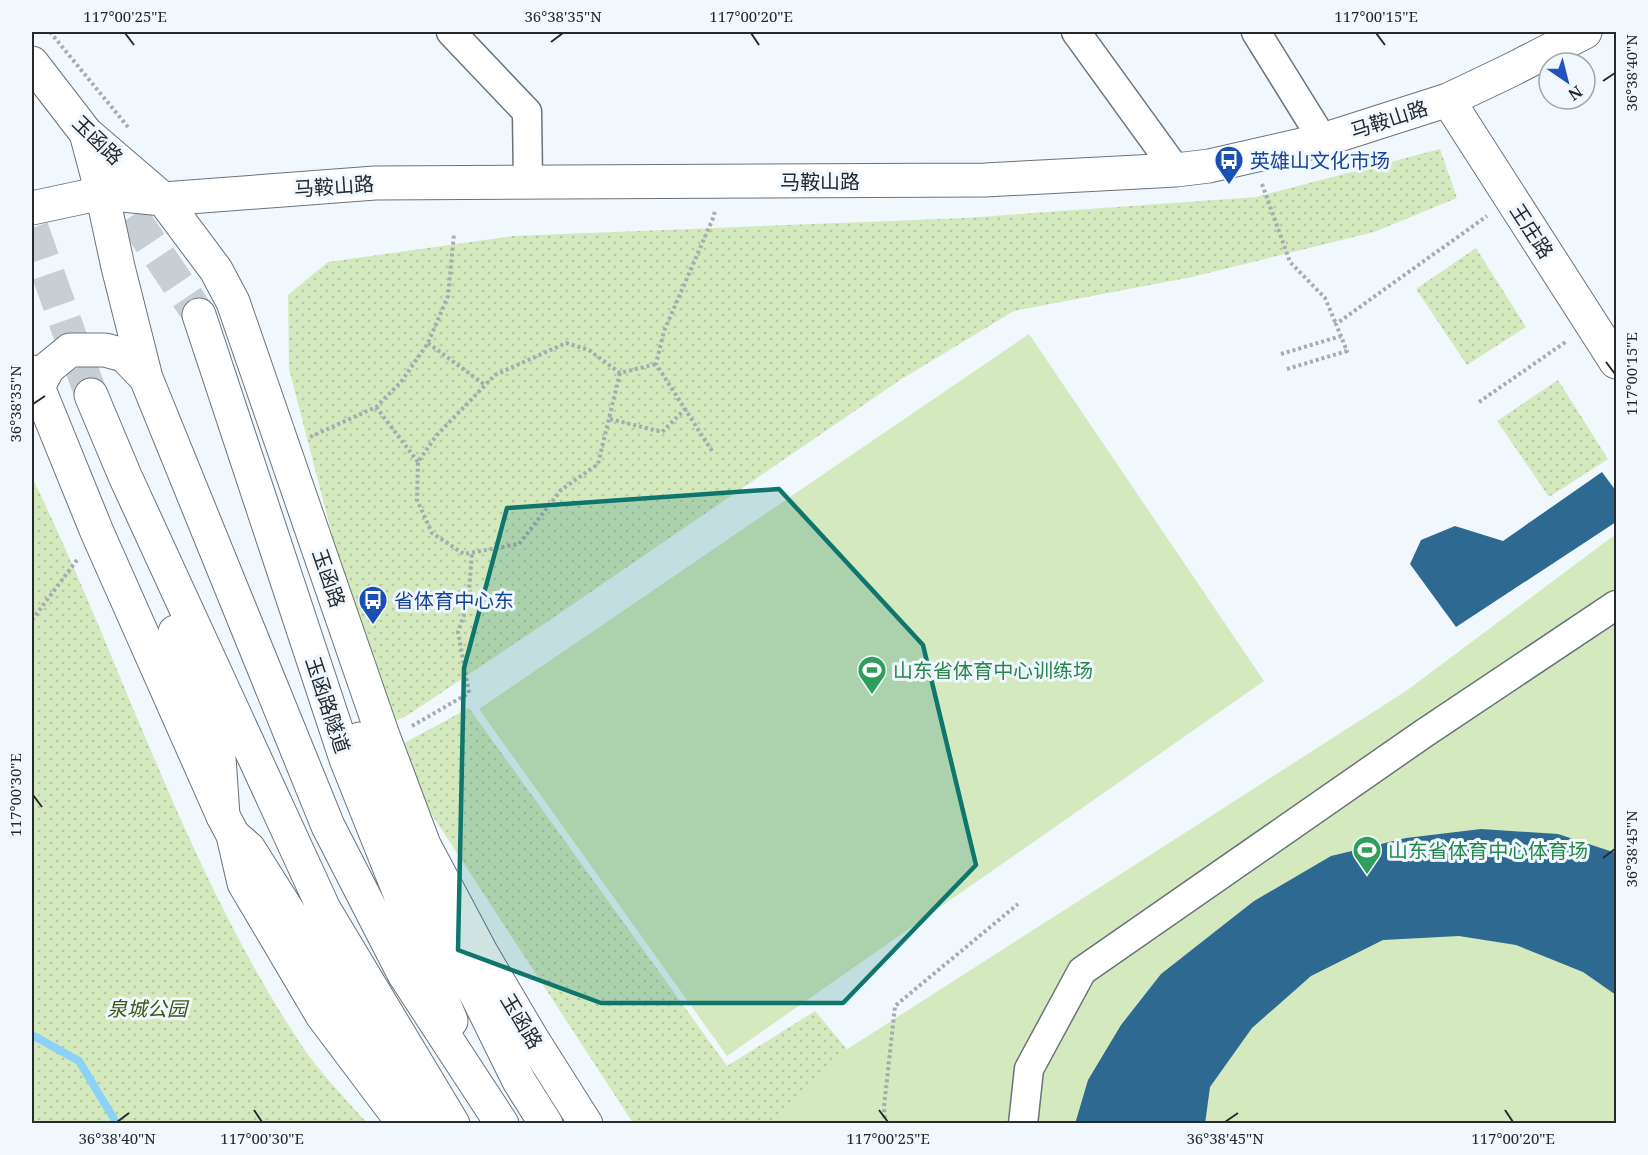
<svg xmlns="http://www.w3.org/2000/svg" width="1648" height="1155" font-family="'Noto Serif','Noto Sans SC',serif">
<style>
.park{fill:url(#park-dots)}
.garden{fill:#d4e9bd}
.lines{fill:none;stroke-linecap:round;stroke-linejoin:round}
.stream{stroke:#8ad2f8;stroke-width:8}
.building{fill:#2e6992}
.highway-tunnel{stroke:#c8cfd4;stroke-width:33;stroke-dasharray:33 16;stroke-linecap:butt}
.minor-casing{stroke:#6a737a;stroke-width:31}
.major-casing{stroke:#6a737a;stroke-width:35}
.highway-casing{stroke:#6a737a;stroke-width:35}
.path{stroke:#a5abb0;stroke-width:4;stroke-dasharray:3 3;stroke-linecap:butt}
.minor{stroke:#fff;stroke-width:28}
.major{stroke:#fff;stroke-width:33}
.highway{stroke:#fff;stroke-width:33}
.marked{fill:#0f766e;fill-opacity:0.2;stroke:#0f766e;stroke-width:4.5;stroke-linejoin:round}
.ticks{fill:none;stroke:#262a2d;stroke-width:2}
.labels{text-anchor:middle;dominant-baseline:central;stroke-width:6;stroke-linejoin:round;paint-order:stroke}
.street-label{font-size:20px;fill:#262a2d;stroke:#f0f8fe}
.transit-label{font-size:20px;fill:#164399;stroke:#f0f8fe;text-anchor:start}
.leisure-label{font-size:20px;fill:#27864d;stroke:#f0f8fe;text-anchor:start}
.park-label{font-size:20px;font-style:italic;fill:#3e5716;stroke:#f0f8fe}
.neatline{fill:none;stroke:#262a2d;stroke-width:2}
.ticks-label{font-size:15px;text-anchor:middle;fill:#262a2d}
</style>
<defs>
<pattern id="park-dots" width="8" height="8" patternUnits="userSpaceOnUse" patternTransform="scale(1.5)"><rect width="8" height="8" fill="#d4e9bd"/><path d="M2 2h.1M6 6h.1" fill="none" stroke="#b6c8a3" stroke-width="1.8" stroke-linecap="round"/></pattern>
</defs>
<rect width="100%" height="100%" fill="#f0f8fe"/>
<!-- park -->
<path class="park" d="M1440,149L1457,198L1374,232L1192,277L1014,311L900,380L547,622L408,715L382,727L289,369L288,295L328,262L513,236L965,218L1256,197Z
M1476,248L1526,327L1467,365L1416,289Z
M1558,380L1608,459L1549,497L1497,421Z
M32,477C123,664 185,869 300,1043C318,1071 345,1098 367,1123H32Z
M469,708L727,1066L815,1011L866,1072L833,1123H633L399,764L395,748Z"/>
<!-- garden -->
<path class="garden" d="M1029,334L1264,681L727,1056L479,709Z
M1616,534V1123L767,1124L849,1048L1406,691Z"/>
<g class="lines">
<!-- stream -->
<path class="stream" d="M32,1035L79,1061L117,1124"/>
</g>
<!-- building -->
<path class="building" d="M1602,472L1616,491V522L1456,627L1410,564L1421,540L1455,526L1503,541Z
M1481,829L1558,834L1616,853V995L1583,972L1516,945L1459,936L1383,940L1311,976L1252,1028L1210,1087L1205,1124H1075L1088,1080L1121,1025L1161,974L1254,901L1331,856L1406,838Z"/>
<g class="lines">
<!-- highway-tunnel -->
<path class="highway-tunnel" d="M105,175L199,315
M32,228L91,395"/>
<!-- minor casing -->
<g class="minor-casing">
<path id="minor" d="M451,32L527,112L528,182
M1076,32L1176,170
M1256,32L1323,140
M1023,1124L1029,1069L1082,971L1423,734L1616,605"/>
</g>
<!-- major casing -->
<g class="major-casing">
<path id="major" d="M32,63L86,133L163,199L216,270L233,302L382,733L424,845L482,954L531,1037L586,1124
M1448,100L1616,362
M32,208L102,193L163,199L375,183L985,180L1176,170L1209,166L1323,140L1448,100L1511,70L1585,32
M32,372L97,532L223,816L233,835L244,883L322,1015L404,1124"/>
</g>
<!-- highway casing -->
<g class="highway-casing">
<path id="highway" d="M86,133L102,193L118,267L146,378L328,826L404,974L502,1124
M199,315L346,759L451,1021
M38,387L48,368L70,350H105L124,355L146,378
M91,395L125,476L324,909L453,1124
M175,632L219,757L223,816
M360,739L415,856L450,941L519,1081L546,1124
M233,835L249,849L322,965L417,1106L434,1117"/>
</g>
<!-- path -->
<path class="path" d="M50,32L128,127
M1262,184L1290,262L1325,298L1336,324
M428,343L485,385
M1281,354L1341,336
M1287,369L1347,351L1336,324L1487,216
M620,373L598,464L561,490L519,544L464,554L432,533L417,500L418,462L436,436L495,375L566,343L589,350L620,373L656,364
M1479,402L1567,341
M376,407L418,462
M610,419L662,432L685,409
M310,437L376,407L401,382L428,343L448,296L454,234
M712,451L656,364L664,331L714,216L715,209
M32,620L77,560
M412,726L469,693L458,632L468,603L472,553
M885,1124L884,1107L895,1006L1018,904"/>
<!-- minor -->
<use href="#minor" class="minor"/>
<!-- major -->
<use href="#major" class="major"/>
<!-- highway -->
<use href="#highway" class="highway"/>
</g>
<!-- marked area -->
<path class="marked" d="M779,489L923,645L976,865L843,1003H601L458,950L464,668L507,508Z"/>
<!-- ticks -->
<path class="ticks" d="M125,33L134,45M751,33L759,45M1376,33L1385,45M551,42L563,33M1603,81L1615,73M1606,362L1615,374M33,404L45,396M33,795L42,807M1603,858L1615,849M254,1110L262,1122M879,1110L888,1122M1505,1110L1513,1122M117,1122L129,1113M1225,1122L1238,1113"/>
<!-- icons -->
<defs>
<g id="bus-pin" transform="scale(1.5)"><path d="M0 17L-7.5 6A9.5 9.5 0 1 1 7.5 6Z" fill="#1a4fb4" stroke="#f0f8fe"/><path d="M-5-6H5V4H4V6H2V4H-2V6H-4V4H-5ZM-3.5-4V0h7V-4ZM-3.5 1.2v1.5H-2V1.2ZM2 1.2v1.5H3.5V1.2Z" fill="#fff"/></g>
<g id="stadium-pin" transform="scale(1.5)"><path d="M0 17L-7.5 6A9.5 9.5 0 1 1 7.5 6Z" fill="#2e9e5b" stroke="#f0f8fe"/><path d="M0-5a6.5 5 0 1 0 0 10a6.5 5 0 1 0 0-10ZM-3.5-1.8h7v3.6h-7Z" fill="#fff"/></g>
</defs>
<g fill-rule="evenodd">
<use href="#bus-pin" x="1229" y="160"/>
<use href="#bus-pin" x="373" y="600"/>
<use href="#stadium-pin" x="872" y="670"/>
<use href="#stadium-pin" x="1367" y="850"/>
</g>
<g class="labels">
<!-- street labels -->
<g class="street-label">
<text transform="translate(1389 119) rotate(-18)">马鞍山路</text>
<text transform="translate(98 140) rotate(44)">玉函路</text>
<text x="820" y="181">马鞍山路</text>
<text transform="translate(334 186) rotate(-4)">马鞍山路</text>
<text transform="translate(1532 231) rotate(57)">王庄路</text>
<text transform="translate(329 578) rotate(71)">玉函路</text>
<text transform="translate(328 705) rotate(72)">玉函路隧道</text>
<text transform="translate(522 1021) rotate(59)">玉函路</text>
</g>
<!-- transit labels -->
<g class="transit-label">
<text x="1250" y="160">英雄山文化市场</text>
<text x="394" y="600">省体育中心东</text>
</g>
<!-- leisure labels -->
<g class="leisure-label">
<text x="893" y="670">山东省体育中心训练场</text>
<text x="1388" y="850">山东省体育中心体育场</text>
</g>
<!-- park labels -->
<g class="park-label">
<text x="147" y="1008">泉城公园</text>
</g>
</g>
<!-- border -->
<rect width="1648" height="1155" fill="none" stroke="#f0f8fe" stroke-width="66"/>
<!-- north arrow -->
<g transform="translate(1567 81) rotate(145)"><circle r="28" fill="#f0f8fe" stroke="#9fa6aa" stroke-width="1.5"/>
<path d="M0-4.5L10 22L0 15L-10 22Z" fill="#2252c0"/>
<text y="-9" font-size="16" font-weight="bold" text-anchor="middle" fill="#262a2d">N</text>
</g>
<rect x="33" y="33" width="1582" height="1089" class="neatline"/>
<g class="ticks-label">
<text x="125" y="22">117°00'25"E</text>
<text x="563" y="22">36°38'35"N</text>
<text x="751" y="22">117°00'20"E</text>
<text x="1376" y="22">117°00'15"E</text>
<text transform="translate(1632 73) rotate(-90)" y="5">36°38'40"N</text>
<text transform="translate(1632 374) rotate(-90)" y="5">117°00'15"E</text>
<text transform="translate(16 404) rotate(-90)" y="5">36°38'35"N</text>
<text transform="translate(16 795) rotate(-90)" y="5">117°00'30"E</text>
<text transform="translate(1632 849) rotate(-90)" y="5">36°38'45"N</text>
<text x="117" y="1144">36°38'40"N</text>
<text x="262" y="1144">117°00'30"E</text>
<text x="888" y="1144">117°00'25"E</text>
<text x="1225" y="1144">36°38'45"N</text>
<text x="1513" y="1144">117°00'20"E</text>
</g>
</svg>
